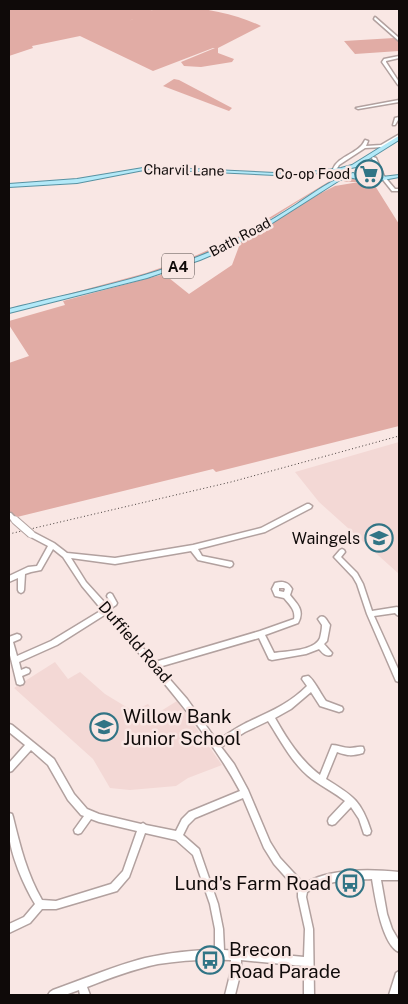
<svg xmlns="http://www.w3.org/2000/svg" width="408" height="1004" font-family="'Public Sans',sans-serif">
<style>
.built{fill:#f3d8d5}
.green{fill:#e1aca5}
.lines{fill:none;stroke-linecap:round;stroke-linejoin:round}
.minor-casing{stroke:#b2a19f;stroke-width:3}
.major-casing{stroke:#5892a2;stroke-width:2}
.minor{fill:#fff;fill-rule:evenodd}
.major{fill:#b3e9f8;fill-rule:evenodd}
.rail{stroke:#453d3b;stroke-width:1;stroke-dasharray:1 2.5;stroke-linecap:butt}
.minor-bridge-casing{stroke:#b2a19f;stroke-width:9;stroke-linecap:butt}
.minor-bridge{stroke:#fff;stroke-width:7}
.labels{text-anchor:middle;dominant-baseline:central;stroke-width:5;stroke-linejoin:round;paint-order:stroke}
.far-street-label{font-size:14px;fill:#0f0a09;stroke:#f9e7e4}
.far-poi-label{font-size:14px;fill:#0f0a09;stroke:#f9e7e4;text-anchor:end}
.shield{fill:#f9e7e4;stroke:#554c4b;stroke-width:1}
.shield-label{font-size:15px;font-weight:bold;fill:#0f0a09}
.poi-label{font-size:16px;fill:#0f0a09;stroke:#f9e7e4;text-anchor:end}
.street-label{font-size:16px;fill:#0f0a09;stroke:#f9e7e4}
.near-poi-label{font-size:19px;fill:#0f0a09;stroke:#f9e7e4;text-anchor:start}
</style>
<rect width="100%" height="100%" fill="#f9e7e4"/>
<!-- built -->
<path class="built" d="M399,442V574L319,502L295,472Z
M55,662L68,679L80,672L105,694L133,711L148,704L156,714L177,701L222,765L188,778L176,786L130,790L110,788L93,759L14,688Z"/>
<!-- green -->
<path class="green" d="M9,9H154L129,21C138,17 148,10 157,9C190,4 232,12 261,26L218,48V53L234,59L232,62L201,67L184,66L181,62L215,48H213L153,71L80,36L32,46L33,48L9,56Z
M394,38L399,41V51L355,54L344,41Z
M174,79L179,80L232,108L229,111L163,86Z
M338,176L340,177C292,202 250,237 199,257C138,281 72,294 9,310L146,273L197,255L241,235Z
M349,178L372,181L399,224V426L216,472L213,469L17,517L9,511V363L29,356L9,325V321L65,305L63,301L164,274L189,294L232,265L241,241L319,194L335,186L359,182H344Z"/>
<g class="lines">
<!-- minor casing -->
<g class="minor-casing">
<path id="minor" d="M375,17L399,38V41L374,19Z
M399,56V58L386,61V62L399,82V85H398L382,62L384,59Z
M399,100V102L358,109L356,108Z
M399,117V119L398,120L395,125H393L395,118Z
M398,135H399V137L383,147L365,148L339,165L336,170L333,169C339,155 359,154 365,140L368,141L366,146L381,145Z
M373,157L376,158L384,176L395,189H399V191H392L380,176L372,158Z
M307,504H309L312,506L311,508L265,532L198,549L202,556L232,562L233,564L232,566L230,567L198,560L191,551L115,564L71,558L86,582L106,604L110,602L107,596L108,594L110,593L112,594L117,603L116,605L110,609V610L155,662L260,631L294,619C296,610 289,604 284,598L275,596L272,589L275,583C283,581 288,582 292,589L290,595C297,604 305,610 298,623L265,635L274,653C286,651 315,651 320,638C321,634 322,629 322,625L318,619L320,617C325,615 327,621 330,625L327,641L324,644L332,653L331,655C325,657 322,652 319,649L306,654L272,660L269,659L259,638L159,667L187,699L217,741C226,735 234,729 244,724C268,712 287,706 307,686L302,679L303,677C305,677 306,676 308,676C313,678 322,696 326,701L342,707L343,709L342,711L339,712L320,706L311,692L291,709L275,718C287,739 300,760 320,775L332,745C338,745 343,748 350,748C355,748 358,746 363,747L364,750L363,753C352,756 348,756 337,752L326,779C353,796 361,800 371,831L370,834L367,835L364,834L359,819L351,807L335,824L332,825L329,824L328,821L329,818L345,801C335,793 323,787 312,779C293,765 281,741 268,721L245,732L221,747L234,764L248,790L270,842L280,858L304,884C328,868 371,869 399,872V880H381L387,914L392,929L399,941V952C382,945 375,897 372,879C350,880 326,880 307,892L306,897L313,929L314,995H304V966L241,960V971L235,995H225L231,971V960C207,959 182,960 158,964C134,969 110,978 87,987L90,995H80L79,990L65,995H48L50,992L53,990C84,979 114,966 145,958C168,953 192,950 215,950V929L210,904L193,855L176,840L145,833L129,877L117,891L56,909H42L30,923L9,933V924L24,917L35,904C24,886 10,854 9,833C8,826 9,820 9,813L12,814L13,817C20,846 27,874 42,900L56,901L111,884L123,871L137,831L99,822L91,819L81,833L78,834L75,833L74,830L84,816L81,815L68,800L48,765L31,750L12,771L9,772V763L25,745L9,732V724L12,725L54,759L74,794L87,809L99,814L141,824L143,823L146,825L176,831L182,819L189,812L240,791C205,726 153,671 106,614L57,645L19,662L21,670L26,668L29,669L30,671L29,673L22,676L24,682L23,684L20,685L17,684L9,651V637L17,634L20,635L21,637L20,639L13,642L17,656L51,641L102,610L82,586L63,557L53,549L41,570L31,572L25,574L24,590L23,592L21,593L19,592L18,590V578L9,582V576L28,567L37,566L48,546L29,536L28,534L29,532H33L54,543L67,553L115,558L193,545L261,528ZM279,588H284L285,589L284,592L279,591ZM243,798L264,848L274,864L298,891V897L305,929L304,957L252,952L224,950L223,929L218,904L200,852L199,849L183,835L188,825L195,818Z
M9,513H11L18,520L17,522H13L9,518Z
M342,549L344,550L345,552L341,557L357,573L363,584L372,611L397,607L399,608V616L397,615L395,613L374,616L399,671V682L396,681L367,614L357,584L353,577L334,557L340,550Z
M399,971V995H389L396,973Z"/>
</g>
<!-- major casing -->
<g class="major-casing">
<path id="major" d="M397,137H399V140L356,167L342,170L296,176L149,169L77,183L9,187V184L77,179L149,167L296,174L341,168L352,165Z
M353,173L355,174L354,175L373,178L399,175V177L373,182L348,177L340,180L255,234L226,249L200,260L147,278L9,313V309C80,291 153,278 221,247C247,235 272,220 297,204C315,192 332,179 353,173Z"/>
</g>
<!-- minor -->
<use href="#minor" class="minor"/>
<!-- major -->
<use href="#major" class="major"/>
<!-- rail -->
<path class="rail" d="M9,534L231,482L399,436"/>
<!-- minor-bridge casing -->
<g class="minor-bridge-casing">
<path id="minor-bridge" d="M15,520L31,534"/>
</g>
<!-- minor-bridge -->
<use href="#minor-bridge" class="minor-bridge"/>
</g>
<!-- icons -->
<defs>
<g id="supermarket-ring" transform="scale(1.4375)"><circle r="9.5" fill="#f9e7e4" stroke="#317485" stroke-width="1.5"/><path d="M-6-5.5h2.5l.6 2H6L4.5 2H-2.5L-4.4-4H-6ZM-1.5 3.2a1.3 1.3 0 1 0 .1 0ZM3 3.2a1.3 1.3 0 1 0 .1 0Z" fill="#317485"/></g>
<g id="school-ring" transform="scale(1.4375)"><circle r="9.5" fill="#f9e7e4" stroke="#317485" stroke-width="1.5"/><path d="M0-5L7-2L0 1L-7-2ZM-4 1L0 2.5L4 1V4Q0 6-4 4Z" fill="#317485"/></g>
<g id="bus-ring" transform="scale(1.4375)"><circle r="9.5" fill="#f9e7e4" stroke="#317485" stroke-width="1.5"/><path d="M-5-6H5V4H4V6H2V4H-2V6H-4V4H-5ZM-3.5-4V0h7V-4ZM-3.5 1.2v1.5H-2V1.2ZM2 1.2v1.5H3.5V1.2Z" fill="#317485"/></g>
</defs>
<g fill-rule="evenodd">
<use href="#supermarket-ring" x="369" y="174"/>
<use href="#school-ring" x="379" y="538"/>
<use href="#school-ring" x="104" y="727"/>
<use href="#bus-ring" x="350" y="883"/>
<use href="#bus-ring" x="210" y="960"/>
</g>
<g class="labels">
<!-- far-street labels -->
<g class="far-street-label">
<text transform="translate(184 170) rotate(1)">Charvil Lane</text>
<text transform="translate(240 237) rotate(-28)">Bath Road</text>
</g>
<!-- far-poi labels -->
<g class="far-poi-label">
<text x="350" y="174">Co-op Food</text>
</g>
<!-- shield labels -->
<rect class="shield" x="162" y="253.5" width="32" height="25" rx="4"/>
<g class="shield-label">
<text x="178" y="266">A4</text>
</g>
<!-- poi labels -->
<g class="poi-label">
<text x="360" y="538">Waingels</text>
</g>
<!-- street labels -->
<g class="street-label">
<text transform="translate(135 642) rotate(49)">Duffield Road</text>
</g>
<!-- near-poi labels -->
<g class="near-poi-label">
<text x="123" y="716">Willow Bank<tspan x="123" dy="22">Junior School</tspan></text>
<text x="331" y="883" text-anchor="end">Lund's Farm Road</text>
<text x="229" y="949">Brecon<tspan x="229" dy="22">Road Parade</tspan></text>
</g>
</g>
<!-- border -->
<rect width="408" height="1004" fill="none" stroke="#0f0a09" stroke-width="20"/>
</svg>
